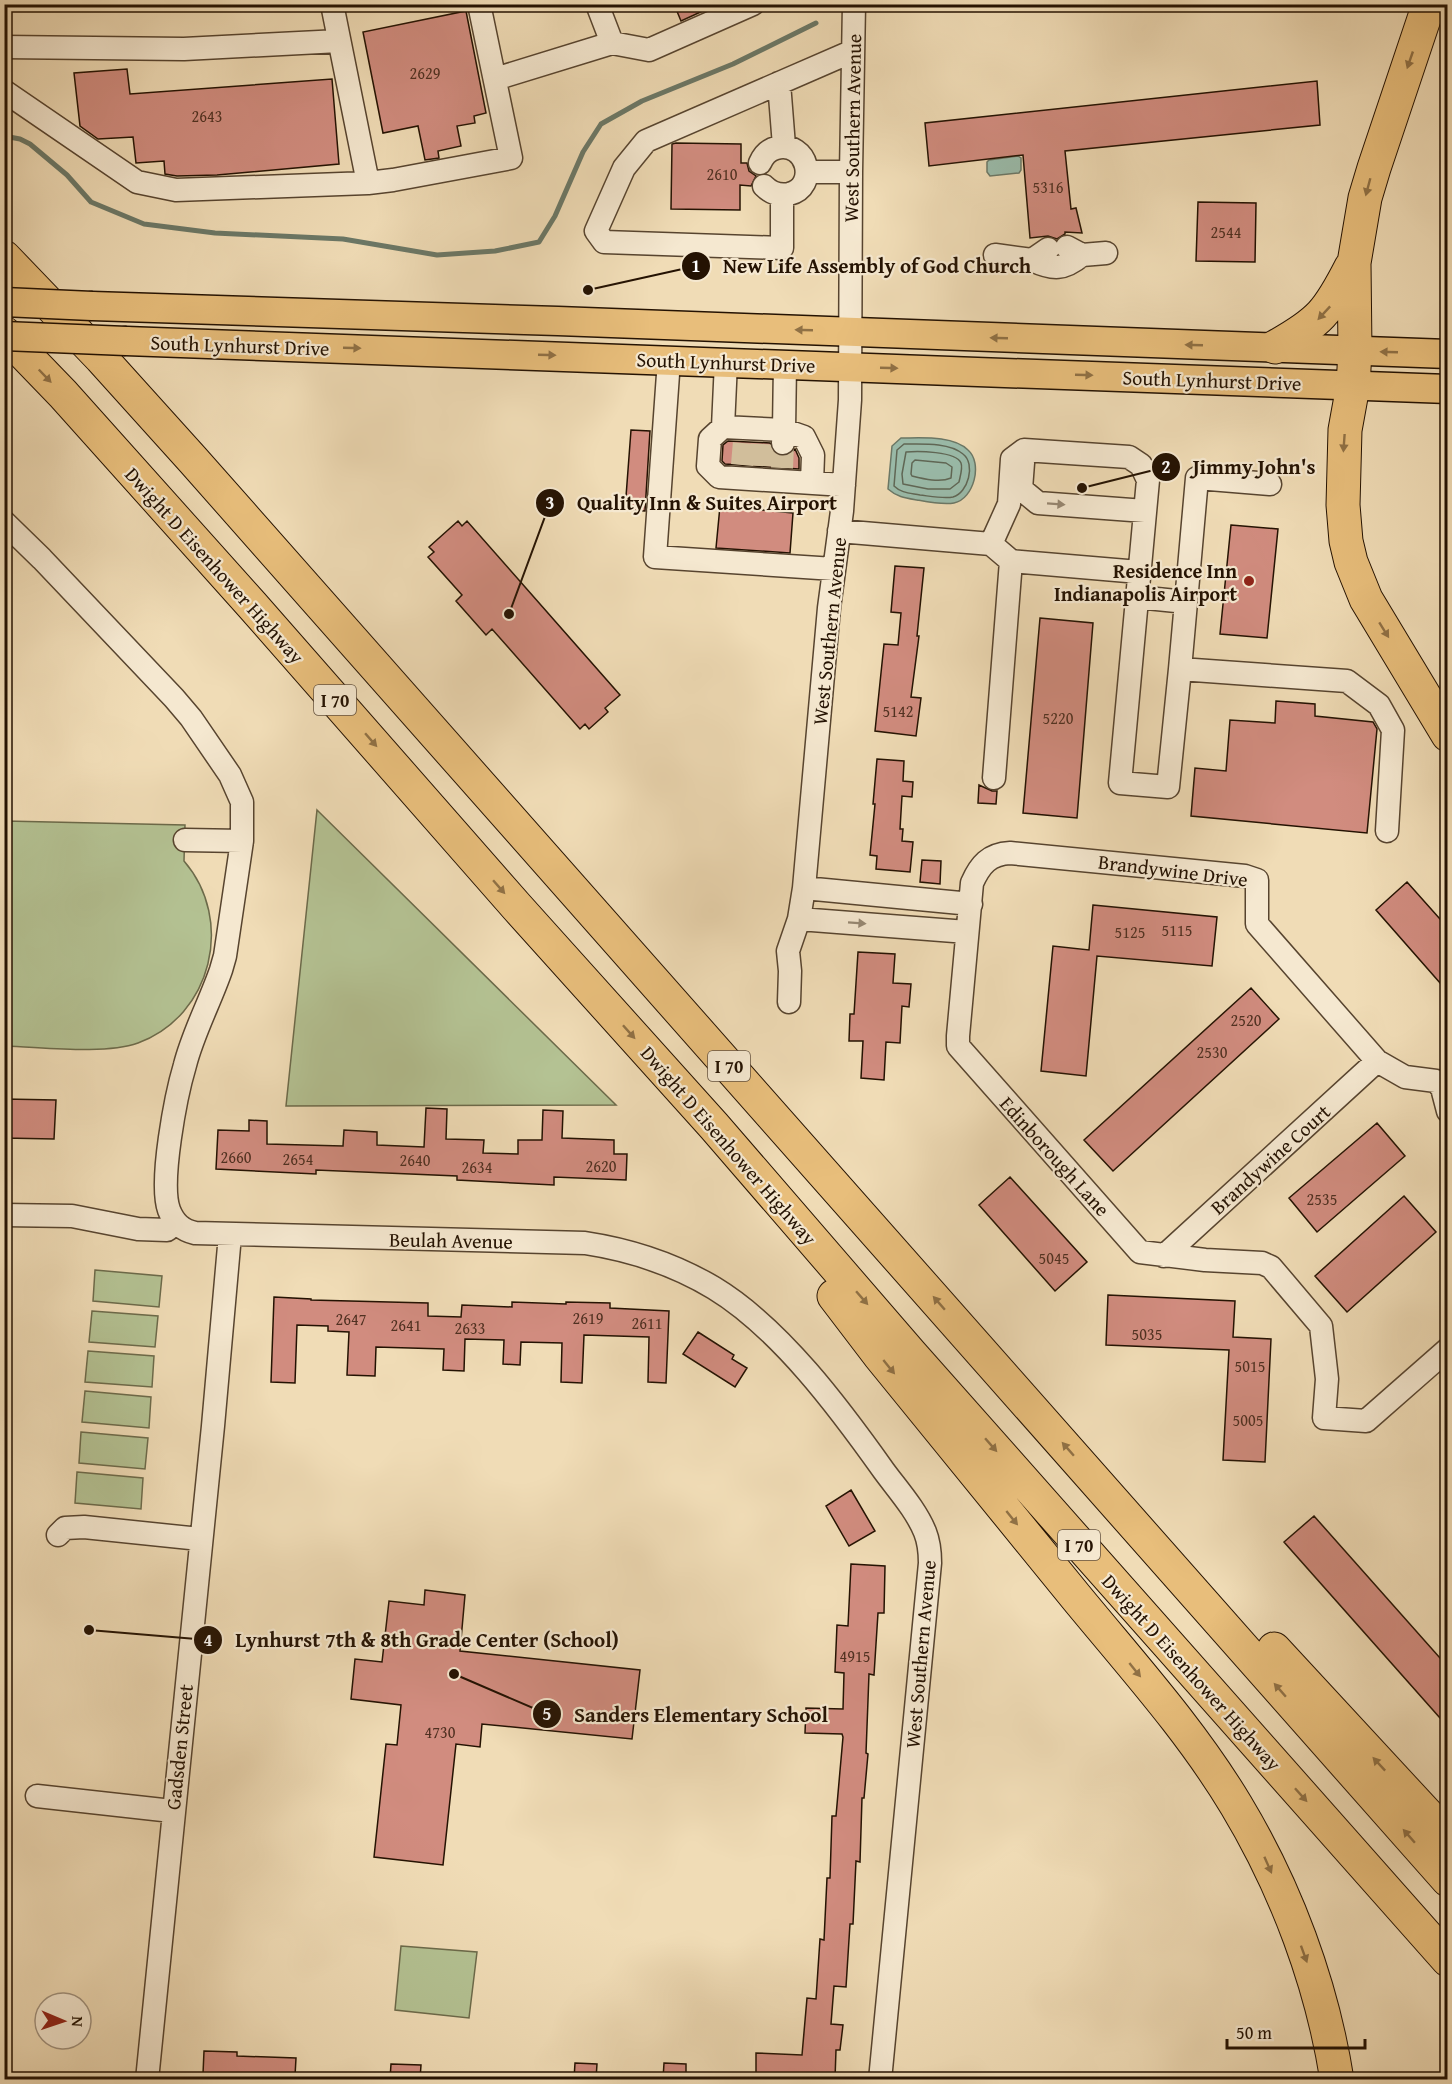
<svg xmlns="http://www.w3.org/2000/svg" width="1452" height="2084" font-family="'Gentium Book Plus',serif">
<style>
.green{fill:#b4c293;stroke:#6c6a4a;stroke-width:1.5}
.water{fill:#9abcab;stroke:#6b7867;stroke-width:1.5}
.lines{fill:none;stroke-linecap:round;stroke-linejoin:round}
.shore{stroke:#5f6756;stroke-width:1.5}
.stream{stroke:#6b7867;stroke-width:5}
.building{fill:#d18c7f;stroke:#241202;stroke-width:1.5}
.minor-tunnel{stroke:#d1be9b;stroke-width:22;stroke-dasharray:22 11;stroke-linecap:butt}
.minor-casing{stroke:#57442f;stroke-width:25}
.major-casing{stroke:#241202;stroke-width:31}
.highway-casing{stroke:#241202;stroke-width:35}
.minor{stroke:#f5e8d0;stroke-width:22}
.major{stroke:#e8be7b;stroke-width:28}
.highway{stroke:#e8be7b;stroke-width:33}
.major-bridge-casing{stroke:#241202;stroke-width:31;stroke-linecap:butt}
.major-bridge{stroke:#e8be7b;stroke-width:28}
.oneway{fill:#907145}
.oneway2{fill:#978873}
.poi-dot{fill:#8f2418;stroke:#f5e8d0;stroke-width:2}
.labels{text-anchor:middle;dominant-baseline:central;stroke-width:4.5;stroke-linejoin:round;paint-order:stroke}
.number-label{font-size:16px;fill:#4f3021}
.shield{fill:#f5e8d0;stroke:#635240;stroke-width:1.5}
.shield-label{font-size:18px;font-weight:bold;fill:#241202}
.street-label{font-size:20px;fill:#241202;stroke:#f5e8d0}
.poi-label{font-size:20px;font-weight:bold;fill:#241202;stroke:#f5e8d0;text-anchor:end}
.leader{fill:none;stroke:#241202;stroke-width:2}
.callout-dot{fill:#241202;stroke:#f5e8d0;stroke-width:2}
.mark-label{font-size:18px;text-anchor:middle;font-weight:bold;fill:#fff}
.callout-label{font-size:21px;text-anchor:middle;font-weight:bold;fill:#241202;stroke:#f5e8d0;stroke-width:4.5;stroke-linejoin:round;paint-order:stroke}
</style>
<rect width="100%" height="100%" fill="#f0dcb6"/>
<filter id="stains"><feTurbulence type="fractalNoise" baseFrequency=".00333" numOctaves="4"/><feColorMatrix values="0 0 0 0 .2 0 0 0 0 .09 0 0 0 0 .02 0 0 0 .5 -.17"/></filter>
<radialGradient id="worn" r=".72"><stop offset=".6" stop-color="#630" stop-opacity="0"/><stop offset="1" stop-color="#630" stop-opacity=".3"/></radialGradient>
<!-- green -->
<path class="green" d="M317,810L616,1105L286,1106Z
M5,821L185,825L184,861C235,920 212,1016 138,1043C104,1055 42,1047 5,1046Z
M95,1270L162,1276L159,1307L93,1301Z
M92,1311L158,1316L155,1347L89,1342Z
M88,1351L154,1356L152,1387L85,1382Z
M85,1391L151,1397L149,1428L82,1422Z
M81,1432L148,1438L145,1469L79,1463Z
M77,1472L143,1478L141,1509L75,1503Z
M401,1946L477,1952L469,2018L395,2010Z"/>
<!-- water -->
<path class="water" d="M1018,156L1021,158V170L1019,173L990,176L987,172V162L989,160Z
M901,438C921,438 953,435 968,450C983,463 974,499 954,503C943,505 928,502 917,500C905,498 897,497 888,489L892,446Z"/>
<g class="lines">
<!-- shore -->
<path class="shore" d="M904,444C921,444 949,442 963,454C976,464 968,493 953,497C944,499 929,496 920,495C910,493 901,493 894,486L897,450Z
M906,452C917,451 956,451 961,463C963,468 960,477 959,482L950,489H928L903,484L902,474Z
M915,460L946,463L952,467L951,478C940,483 924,479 912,476L911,474L912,463Z"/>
<!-- stream -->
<path class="stream" d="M4,136L20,139L30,144L67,175L91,202L144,224L215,233L343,239L437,255L495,251L539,242L555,216L583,152L601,124L642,101L733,64L816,23"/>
</g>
<!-- building -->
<path class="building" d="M674,4H718L681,21Z
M466,11L486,113L474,116L475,123L457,126L461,146L438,151L439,158L425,160L418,126L383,133L363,32Z
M127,69L130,94L332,79L339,164L217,175L177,176L165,174L164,161L136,163L133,137L98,139L80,126L74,73Z
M1317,81L1320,125L1065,151L1071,209L1076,208L1082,233L1065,232V234L1057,239L1048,236L1030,238L1023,155L929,166L925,123Z
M676,143L741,144V163H747L749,171L756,176L751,186L740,185V210L671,209L672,144Z
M1198,202L1256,203L1255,262L1196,261Z
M631,430L650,431L645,511L625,510Z
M728,441L770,443L775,454L781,456L789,455L795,449L799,458V469L725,464L722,461L723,445Z
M720,506L793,513L790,553L716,548Z
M458,521L462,526L467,521L620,695L605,708L608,712L589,729L585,724L580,729L492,629L486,635L456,601L462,595L428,557L434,552L429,547Z
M1231,525L1278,529L1267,638L1220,634Z
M895,566L924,568L917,636H919L911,697L921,698L916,736L875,731L884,644L898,645L901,613L891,612Z
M1040,618L1093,623L1077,818L1023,813Z
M1276,701L1315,704V716L1373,722L1377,729L1367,833L1191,816L1195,768L1226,771L1230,720L1275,723Z
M877,759L904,761L903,781L913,782L912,797L902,796L900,829H903L902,841L913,842L910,872L876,869L877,856L870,855L875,804H873Z
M979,785L992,791H997L996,804L978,803Z
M922,860L941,861L940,884L920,882Z
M1407,882L1448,928V992L1376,910Z
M1093,905L1217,917L1212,966L1097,956L1086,1076L1041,1071L1053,946L1089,950Z
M858,952L895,954L893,983L911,984L909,1007L902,1006L900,1043L886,1042L884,1080L861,1078L863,1041H849L850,1014H854Z
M1251,988L1279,1019L1113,1171L1084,1140Z
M4,1099L56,1100L54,1139L4,1138Z
M426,1108L447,1109L446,1139L484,1140L483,1153L518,1154V1140H542L543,1110L563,1111L562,1138L614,1140V1154H627L626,1180L554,1177V1185L457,1180V1176L316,1170V1174L216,1169L218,1130L249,1131V1120L267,1121V1144L343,1146L344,1130L377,1132V1145L424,1147Z
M1377,1123L1405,1156L1317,1232L1289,1198Z
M1010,1177L1087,1262L1055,1291L979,1205Z
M1404,1196L1436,1232L1347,1312L1315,1276Z
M1108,1295L1235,1301L1233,1337L1271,1339L1265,1462L1223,1460L1229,1350L1106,1345Z
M274,1297L311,1299V1300L428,1303V1316L461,1317L462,1305L512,1307V1302L566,1304V1302L610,1303V1308L669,1311L666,1383L648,1382L649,1337L584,1335L582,1383L561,1382L562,1343L521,1342L520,1365L503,1364L504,1340L465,1339L464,1371L443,1370L444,1349L376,1347L375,1376L347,1375L349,1332L328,1331V1326L297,1325L295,1383L271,1382Z
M698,1332L734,1355L732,1359L747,1368L735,1387L683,1354Z
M851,1490L875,1531L849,1546L826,1506Z
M1314,1516L1448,1667V1727L1284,1542Z
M851,1564L885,1566L884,1613H878L874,1675L869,1674L866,1753L868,1754L864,1798H862L860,1862L856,1861L853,1924H850L846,1987L834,1986L831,2024L843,2025L840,2050H836L835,2079H800V2077L756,2076V2053L802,2055L807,1998L816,1999L820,1939L824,1940L827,1878H830L832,1816H836L843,1737L842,1734L805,1733L806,1708L843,1709L844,1673L835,1672L837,1625L848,1626Z
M425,1590L465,1595L460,1651L640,1670L632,1739L482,1724L480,1747L456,1744L443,1865L374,1857L386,1744L397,1745L401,1705L351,1699L355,1659L382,1662L389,1601L424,1605Z
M204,2051L237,2052V2056L296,2058L295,2076L203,2074Z
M575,2063L597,2064L596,2079H574Z
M664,2063L686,2064V2079H663Z
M391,2064L421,2065L420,2079H390Z"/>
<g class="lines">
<!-- minor-tunnel -->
<path class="minor-tunnel" d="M742,465L744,441
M761,466L762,443
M782,468L783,444"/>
<!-- minor casing -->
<g class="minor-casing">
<path id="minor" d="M332,4L368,183L393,180L511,158L479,4
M597,4L612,43L649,50L753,4
M4,47L184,49L339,41
M495,79L612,43
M779,83L784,146
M4,91L137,182L176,190L368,183
M760,163C763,156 768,150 776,148C808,140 819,187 789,194C779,196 771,193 764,186
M807,172H851
M782,195V248L604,242L596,231L624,168L646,141L853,51
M1067,247L1082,255L1106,253
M995,255L1032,260L1048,249
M1032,260C1053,270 1064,270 1082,255
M669,360L655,557L834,569
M726,362L723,427L784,430L785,364
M723,427L710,439L708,466L719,477L844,485
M783,443L784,430L804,437L813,455L812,483
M1023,463L1021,489L1038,503L1145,511
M4,522L42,559L174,698L191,718L230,775L242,802V841L225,956L221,970C210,1002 193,1033 185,1065C176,1095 159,1182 169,1210C174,1223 182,1230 195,1233L585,1243C631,1250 674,1264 714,1288C780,1328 840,1409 884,1471C898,1490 916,1510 925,1532C929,1542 930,1552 930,1563L880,2080
M839,531L991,544L1011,561L1139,572
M991,544L1009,504L1012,459L1024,450L1129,457L1141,465L1148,480L1120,783L1168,787L1180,669
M1137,597L1186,602L1180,669L1347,681L1379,705L1393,730L1387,831
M1186,602L1197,478L1270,484
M994,778L1011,561
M185,840L242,841
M804,888L971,904
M799,919L967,932
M789,1002L790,971L788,951L799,919L804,888L829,608L842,511L850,400L851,172L854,4
M1448,1111L1442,1088L1436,1081L1405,1077L1377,1061L1257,924V880L1245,876L1010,853C989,854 980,865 972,883L958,1036V1046L1140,1252L1205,1260L1262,1263L1271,1267L1321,1326L1327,1379L1324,1418L1366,1421L1448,1349
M4,1215L72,1216L138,1229L167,1230L175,1223
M1164,1256L1377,1061
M58,1535L65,1528L84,1527L200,1539
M37,1796L172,1811
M147,2080L213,1426L230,1235"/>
</g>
<!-- major casing -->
<g class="major-casing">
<path id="major" d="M92,306L558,321L1448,354
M126,341L1448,389"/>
</g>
<!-- highway casing -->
<g class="highway-casing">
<path id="highway" d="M1429,4L1374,168L1365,198L1354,263L1355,351L1353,386L1345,430L1343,505L1346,541L1351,562L1366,599L1448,735
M4,257L101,358L193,460L1448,1880
M4,333L63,394L252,605L517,907L714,1126L911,1354L1448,1960
M1275,347C1320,322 1328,312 1351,267
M834,1296L879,1355C944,1435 1010,1516 1076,1597C1131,1664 1191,1730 1236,1805C1286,1888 1322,1984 1337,2080
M1274,1649L1448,1837"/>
</g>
<!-- minor -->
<use href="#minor" class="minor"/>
<!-- major -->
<use href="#major" class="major"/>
<!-- highway -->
<use href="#highway" class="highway"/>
<!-- major-bridge casing -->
<g class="major-bridge-casing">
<path id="major-bridge" d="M4,302L92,306
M4,336L126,341"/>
</g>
<!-- major-bridge -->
<use href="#major-bridge" class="major-bridge"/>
</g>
<!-- one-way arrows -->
<defs><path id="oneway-solid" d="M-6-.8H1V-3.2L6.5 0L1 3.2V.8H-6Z" transform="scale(1.5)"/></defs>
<g class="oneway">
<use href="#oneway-solid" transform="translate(1410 60) rotate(109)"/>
<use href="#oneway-solid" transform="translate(1368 187) rotate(105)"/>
<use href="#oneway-solid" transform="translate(1324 313) rotate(133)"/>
<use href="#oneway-solid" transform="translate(804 330) rotate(-178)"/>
<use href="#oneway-solid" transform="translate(999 338) rotate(-178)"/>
<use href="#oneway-solid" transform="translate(1194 345) rotate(-178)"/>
<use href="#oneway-solid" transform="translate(352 348) rotate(2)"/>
<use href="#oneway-solid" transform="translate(1389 352) rotate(-178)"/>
<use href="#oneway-solid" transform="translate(547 355) rotate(2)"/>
<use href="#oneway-solid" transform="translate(889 368) rotate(2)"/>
<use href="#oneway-solid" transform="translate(1084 375) rotate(2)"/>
<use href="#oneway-solid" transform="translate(45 376) rotate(46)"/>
<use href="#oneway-solid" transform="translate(1344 443) rotate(94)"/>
<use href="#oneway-solid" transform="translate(1384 630) rotate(58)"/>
<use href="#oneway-solid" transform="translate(371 740) rotate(49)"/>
<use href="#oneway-solid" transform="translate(499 887) rotate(49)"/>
<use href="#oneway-solid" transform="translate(629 1032) rotate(48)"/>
<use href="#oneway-solid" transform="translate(862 1298) rotate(49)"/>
<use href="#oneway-solid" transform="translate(939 1303) rotate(-131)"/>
<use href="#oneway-solid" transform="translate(889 1367) rotate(51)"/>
<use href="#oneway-solid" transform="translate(991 1445) rotate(49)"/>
<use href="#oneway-solid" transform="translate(1068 1449) rotate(-131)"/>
<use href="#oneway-solid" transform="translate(1012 1518) rotate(51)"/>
<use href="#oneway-solid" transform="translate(1135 1670) rotate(51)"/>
<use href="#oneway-solid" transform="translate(1280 1690) rotate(-131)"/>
<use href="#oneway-solid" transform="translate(1379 1764) rotate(-133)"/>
<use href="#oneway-solid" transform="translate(1301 1795) rotate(48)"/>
<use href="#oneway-solid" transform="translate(1409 1836) rotate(-131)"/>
<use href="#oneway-solid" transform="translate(1268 1865) rotate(66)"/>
<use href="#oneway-solid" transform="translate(1304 1954) rotate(70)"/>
</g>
<g class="oneway2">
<use href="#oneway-solid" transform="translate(1056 504) rotate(4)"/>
<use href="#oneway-solid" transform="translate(857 923) rotate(4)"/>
</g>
<!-- markers -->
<circle class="poi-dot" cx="1249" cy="581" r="6"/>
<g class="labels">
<!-- number labels -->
<g class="number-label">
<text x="425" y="73">2629</text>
<text x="207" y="116">2643</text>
<text x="722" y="174">2610</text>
<text x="1048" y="187">5316</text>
<text x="1226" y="232">2544</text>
<text x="898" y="711">5142</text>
<text x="1058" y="718">5220</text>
<text x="1177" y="930">5115</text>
<text x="1130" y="932">5125</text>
<text x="1246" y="1020">2520</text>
<text x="1212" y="1052">2530</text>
<text x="236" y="1157">2660</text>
<text x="298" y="1159">2654</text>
<text x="415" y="1160">2640</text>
<text x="601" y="1166">2620</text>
<text x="477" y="1167">2634</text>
<text x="1322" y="1199">2535</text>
<text x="1054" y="1258">5045</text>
<text x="588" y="1318">2619</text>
<text x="351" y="1319">2647</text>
<text x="647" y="1323">2611</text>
<text x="406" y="1325">2641</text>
<text x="470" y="1328">2633</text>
<text x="1147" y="1334">5035</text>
<text x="1250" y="1366">5015</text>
<text x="1248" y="1420">5005</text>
<text x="855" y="1656">4915</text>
<text x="440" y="1732">4730</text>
</g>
<!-- shield labels -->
<g class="shield">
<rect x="314" y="685" width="42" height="30" rx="4.5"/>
<rect x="708" y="1051" width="42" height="30" rx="4.5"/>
<rect x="1058" y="1530" width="42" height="30" rx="4.5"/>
</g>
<g class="shield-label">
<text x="335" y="700">I 70</text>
<text x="729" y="1066">I 70</text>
<text x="1079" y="1545">I 70</text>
</g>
<!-- street labels -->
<g class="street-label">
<text transform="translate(852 128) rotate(-89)">West Southern Avenue</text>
<text transform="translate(240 345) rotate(2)">South Lynhurst Drive</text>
<text transform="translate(726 362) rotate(2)">South Lynhurst Drive</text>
<text transform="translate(1212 380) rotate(2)">South Lynhurst Drive</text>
<text transform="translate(215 565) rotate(48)">Dwight D Eisenhower Highway</text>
<text transform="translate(829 631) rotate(-84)">West Southern Avenue</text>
<text transform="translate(1173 870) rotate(7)">Brandywine Drive</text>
<text transform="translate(729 1145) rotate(49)">Dwight D Eisenhower Highway</text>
<text transform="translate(1055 1156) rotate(48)">Edinborough Lane</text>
<text transform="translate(1270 1159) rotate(-42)">Brandywine Court</text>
<text transform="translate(451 1240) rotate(1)">Beulah Avenue</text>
<text transform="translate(920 1654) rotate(-85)">West Southern Avenue</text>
<text transform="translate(1192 1672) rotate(48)">Dwight D Eisenhower Highway</text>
<text transform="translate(179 1747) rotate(-84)">Gadsden Street</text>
</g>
<!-- poi labels -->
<g class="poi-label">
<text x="1237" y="570">Residence Inn<tspan x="1237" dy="23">Indianapolis Airport</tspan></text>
</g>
</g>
<!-- callouts -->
<path class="leader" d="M588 290L696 266M1082 488L1166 467M509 614L550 503M89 1630L208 1640M454 1674L547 1714"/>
<g class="callout-dot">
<circle cx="588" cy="290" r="6"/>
<circle cx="1082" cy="488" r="6"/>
<circle cx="509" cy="614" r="6"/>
<circle cx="89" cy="1630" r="6"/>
<circle cx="454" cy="1674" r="6"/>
<circle cx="696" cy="266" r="15"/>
<circle cx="1166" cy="467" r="15"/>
<circle cx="550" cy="503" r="15"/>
<circle cx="208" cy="1640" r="15"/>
<circle cx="547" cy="1714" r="15"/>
</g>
<g class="mark-label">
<text x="696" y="272">1</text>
<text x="1166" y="473">2</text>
<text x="550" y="509">3</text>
<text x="208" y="1646">4</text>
<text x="547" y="1720">5</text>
</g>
<g class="callout-label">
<text x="877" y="273">New Life Assembly of God Church</text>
<text x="1254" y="474">Jimmy John's</text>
<text x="707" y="510">Quality Inn &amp; Suites Airport</text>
<text x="427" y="1647">Lynhurst 7th &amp; 8th Grade Center (School)</text>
<text x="701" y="1722">Sanders Elementary School</text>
</g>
<!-- margin -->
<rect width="1452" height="2084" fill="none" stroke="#f0dcb6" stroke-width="24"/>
<rect x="6" y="6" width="1440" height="2072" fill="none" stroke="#241202" stroke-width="3"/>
<rect x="12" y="12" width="1428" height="2060" fill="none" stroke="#241202" stroke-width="1.5"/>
<!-- north arrow -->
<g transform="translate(63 2021) rotate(92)"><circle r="28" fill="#f5e8d0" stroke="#a1927e" stroke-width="1.5"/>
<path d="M0-4.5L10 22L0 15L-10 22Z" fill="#8f2418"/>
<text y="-9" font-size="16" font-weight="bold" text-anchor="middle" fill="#241202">N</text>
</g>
<!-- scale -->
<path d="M1227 2039v9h138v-9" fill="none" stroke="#241202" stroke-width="3"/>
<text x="1236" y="2039" font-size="18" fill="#241202" stroke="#f5e8d0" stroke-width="4.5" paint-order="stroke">50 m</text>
<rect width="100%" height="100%" filter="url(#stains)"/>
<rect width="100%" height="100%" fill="url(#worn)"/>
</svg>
